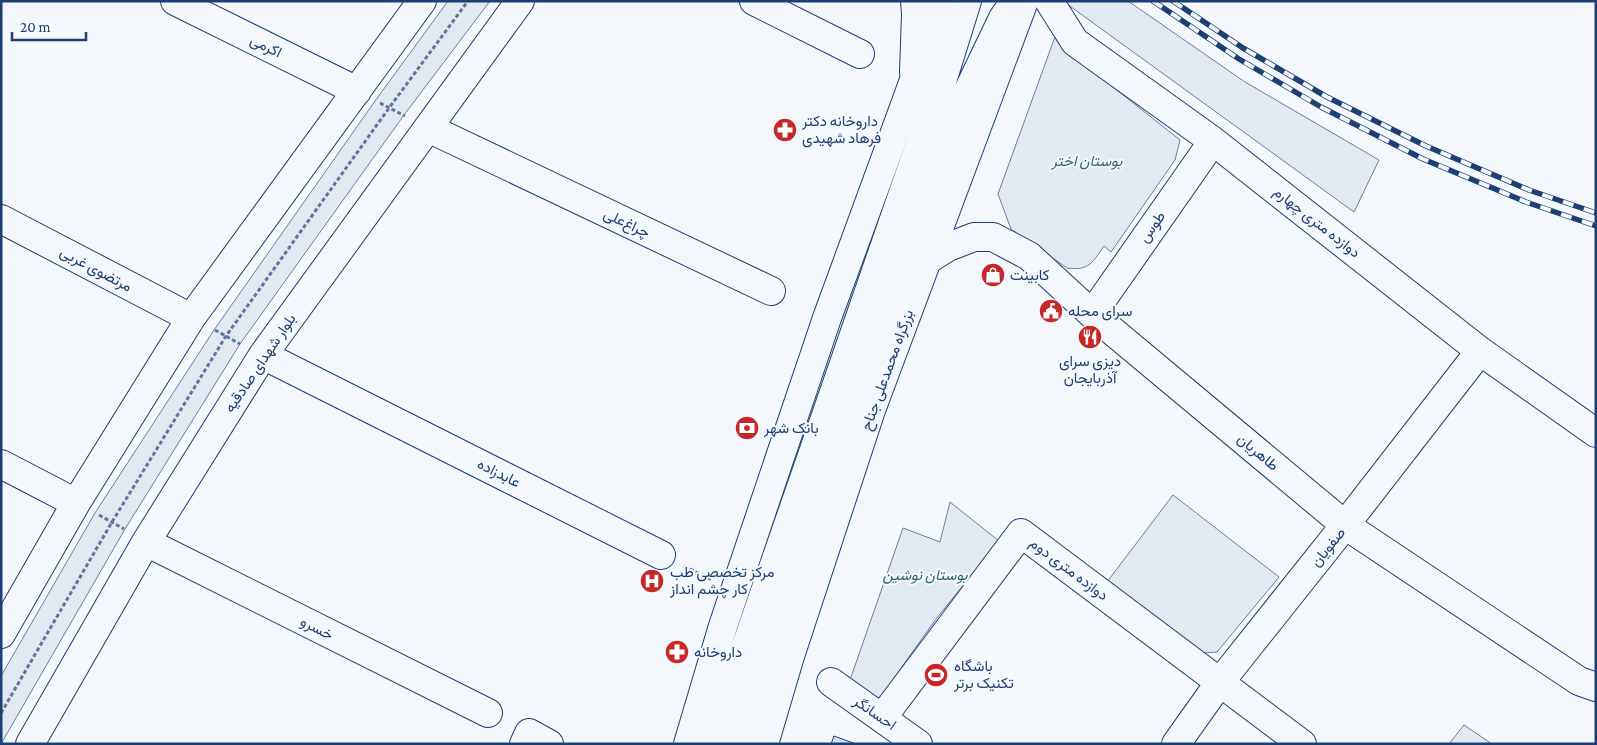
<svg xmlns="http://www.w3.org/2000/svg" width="1597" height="745" font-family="'Crimson Pro',Vazirmatn,serif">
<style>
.green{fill:#e3e9f0;stroke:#687fa3}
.building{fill:#d5e0f0;stroke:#1d3f73}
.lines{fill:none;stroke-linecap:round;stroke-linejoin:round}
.minor-casing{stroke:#1d3f73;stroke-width:30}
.major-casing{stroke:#1d3f73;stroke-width:30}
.highway-casing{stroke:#1d3f73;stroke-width:30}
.path{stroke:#5e769c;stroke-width:3;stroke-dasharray:4 2.5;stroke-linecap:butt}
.minor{stroke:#f4f7fb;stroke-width:28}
.major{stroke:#f4f7fb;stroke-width:28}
.highway{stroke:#f4f7fb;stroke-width:28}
.rail-casing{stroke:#1d3f73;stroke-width:5.5}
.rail{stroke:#f4f7fb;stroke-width:4;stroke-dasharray:11;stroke-linecap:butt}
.labels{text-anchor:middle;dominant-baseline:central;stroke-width:4;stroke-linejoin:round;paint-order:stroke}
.street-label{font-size:15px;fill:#1d3f73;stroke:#f4f7fb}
.poi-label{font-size:15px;fill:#1d3f73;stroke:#f4f7fb;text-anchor:start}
.park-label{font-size:15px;font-style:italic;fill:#2c6c60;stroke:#f4f7fb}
</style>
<rect width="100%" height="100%" fill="#f4f7fb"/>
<!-- green -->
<path class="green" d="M448,1H490L404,115L240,344L125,529L1,744V676L95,513L214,330L375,101Z
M1068,1H1128L1245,82L1379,160L1354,212L1067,4Z
M1056,34L1070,53L1180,140L1175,160L1111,252L1104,246C1092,263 1089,271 1067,268L1011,229L998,194Z
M1173,495L1279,577L1217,652L1203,653L1107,582Z
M950,502L999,541L936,619L879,699L850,680L903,528L940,542Z
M1464,725L1492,744H1449Z"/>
<!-- building -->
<path class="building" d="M834,736L856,744H831Z"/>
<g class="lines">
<!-- minor casing -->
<g class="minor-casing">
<path id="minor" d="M175,1L357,91
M754,1L860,54
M1049,1L1075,42L1213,141L1480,351L1596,433
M428,128L771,291
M1,219L191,318
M927,260L948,247L974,237H993L1029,256L1092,314L1345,525L1579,681L1596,687
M1092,314L1213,141
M263,355L661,555
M1,464L76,503
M146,542L488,713
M1,634L76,503L191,318L422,1
M831,682L918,744
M882,718L1021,533L1302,744
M30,744L146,542L263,355L520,1
M524,744L529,733L549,744
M716,744L730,692L943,78L967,1
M739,744L774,623L822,481L915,225L958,112L1003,18L1015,1
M1176,744L1220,682L1345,525L1480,351"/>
</g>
<!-- major casing -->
<g class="major-casing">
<path id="major" d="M914,72L916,14L915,1"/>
</g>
<!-- highway casing -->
<g class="highway-casing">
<path id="highway" d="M688,744L723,626L827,318L943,1
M764,744L790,656L871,410L1024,1"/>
</g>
<!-- path -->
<path class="path" d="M380,103L405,116
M215,330L240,344
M99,515L124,529
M684,566L712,580
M1,713L112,522L226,336L389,108L468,1"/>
<!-- minor -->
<use href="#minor" class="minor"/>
<!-- major -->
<use href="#major" class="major"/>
<!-- highway -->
<use href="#highway" class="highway"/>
<!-- rail casing -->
<g class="rail-casing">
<path id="rail" d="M1153,1L1239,59L1321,107L1423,159L1526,202L1596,226
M1173,1L1243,48L1327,97L1426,146L1529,190L1596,213"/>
</g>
<!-- rail -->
<use href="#rail" class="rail"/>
</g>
<!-- icons -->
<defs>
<g id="pharmacy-disc" transform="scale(1.25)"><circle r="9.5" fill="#c62828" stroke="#f4f7fb"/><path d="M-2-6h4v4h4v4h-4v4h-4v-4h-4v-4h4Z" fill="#fff"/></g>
<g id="shop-disc" transform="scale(1.25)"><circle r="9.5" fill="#c62828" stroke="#f4f7fb"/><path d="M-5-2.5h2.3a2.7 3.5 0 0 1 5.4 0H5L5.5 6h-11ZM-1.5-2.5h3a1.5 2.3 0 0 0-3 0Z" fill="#fff"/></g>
<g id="civic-disc" transform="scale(1.25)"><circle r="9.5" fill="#c62828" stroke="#f4f7fb"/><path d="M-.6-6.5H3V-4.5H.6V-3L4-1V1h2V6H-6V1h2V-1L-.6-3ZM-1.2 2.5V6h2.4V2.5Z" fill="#fff"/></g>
<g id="restaurant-disc" transform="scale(1.25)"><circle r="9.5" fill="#c62828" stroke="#f4f7fb"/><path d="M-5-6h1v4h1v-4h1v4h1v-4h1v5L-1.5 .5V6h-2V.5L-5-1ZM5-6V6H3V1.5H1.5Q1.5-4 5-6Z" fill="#fff"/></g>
<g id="bank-disc" transform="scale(1.25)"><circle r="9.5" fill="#c62828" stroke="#f4f7fb"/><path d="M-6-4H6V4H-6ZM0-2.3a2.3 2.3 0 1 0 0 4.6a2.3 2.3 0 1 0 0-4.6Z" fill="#fff"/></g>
<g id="hospital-disc" transform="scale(1.25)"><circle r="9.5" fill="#c62828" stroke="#f4f7fb"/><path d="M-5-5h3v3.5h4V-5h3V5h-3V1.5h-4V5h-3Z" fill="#fff"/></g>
<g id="stadium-disc" transform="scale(1.25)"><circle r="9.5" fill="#c62828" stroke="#f4f7fb"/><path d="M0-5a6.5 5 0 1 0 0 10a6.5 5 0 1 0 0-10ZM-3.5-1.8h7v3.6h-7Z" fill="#fff"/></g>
</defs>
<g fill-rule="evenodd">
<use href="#pharmacy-disc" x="785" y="130"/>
<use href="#shop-disc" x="993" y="275"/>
<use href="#civic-disc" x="1051" y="311"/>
<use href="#restaurant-disc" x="1090" y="337"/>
<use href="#bank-disc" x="747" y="428"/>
<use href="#hospital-disc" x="652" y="581"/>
<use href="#pharmacy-disc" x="677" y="652"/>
<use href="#stadium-disc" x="936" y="675"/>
</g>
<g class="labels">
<!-- street labels -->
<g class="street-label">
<text transform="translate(266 46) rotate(26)">اکرمی</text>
<text transform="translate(1317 222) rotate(38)">دوازده متری چهارم</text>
<text transform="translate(627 223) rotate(25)">چراغ‌علی</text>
<text transform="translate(1152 227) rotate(-55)">طوس</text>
<text transform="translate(96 269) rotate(28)">مرتضوی غربی</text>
<text transform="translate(260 363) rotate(-56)">بلوار شهدای صادقیه</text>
<text transform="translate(887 370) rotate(-70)">بزرگراه محمدعلی جناح</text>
<text transform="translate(1258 452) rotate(40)">طاهریان</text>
<text transform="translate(499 473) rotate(27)">عابدزاده</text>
<text transform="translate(1328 547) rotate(-51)">صفویان</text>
<text transform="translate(1069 569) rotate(37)">دوازده متری دوم</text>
<text transform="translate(317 628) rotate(27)">خسرو</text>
<text transform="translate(875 713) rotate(35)">احسانگر</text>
</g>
<!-- poi labels -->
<g class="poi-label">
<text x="802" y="121">داروخانه دکتر<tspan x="802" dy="17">فرهاد شهیدی</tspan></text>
<text x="1010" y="275">کابینت</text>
<text x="1068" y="311">سرای محله</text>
<text x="1090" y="361" text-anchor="middle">دیزی سرای<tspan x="1090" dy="17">آذربایجان</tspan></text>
<text x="764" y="428">بانک شهر</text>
<text x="670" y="572">مرکز تخصصی طب<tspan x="670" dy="17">کار چشم انداز</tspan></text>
<text x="694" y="652">داروخانه</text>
<text x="954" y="666">باشگاه<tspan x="954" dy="17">تکنیک برتر</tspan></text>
</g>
<!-- park labels -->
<g class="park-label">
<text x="1087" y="161">بوستان اختر</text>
<text x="925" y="575">بوستان نوشین</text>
</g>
</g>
<!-- border -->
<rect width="1597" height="745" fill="none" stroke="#1d3f73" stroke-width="5"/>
<!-- scale -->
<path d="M12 32v8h74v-8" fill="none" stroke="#1d3f73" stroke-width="2.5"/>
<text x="20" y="32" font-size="15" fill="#1d3f73" stroke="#f4f7fb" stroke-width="4" paint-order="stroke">20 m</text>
</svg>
